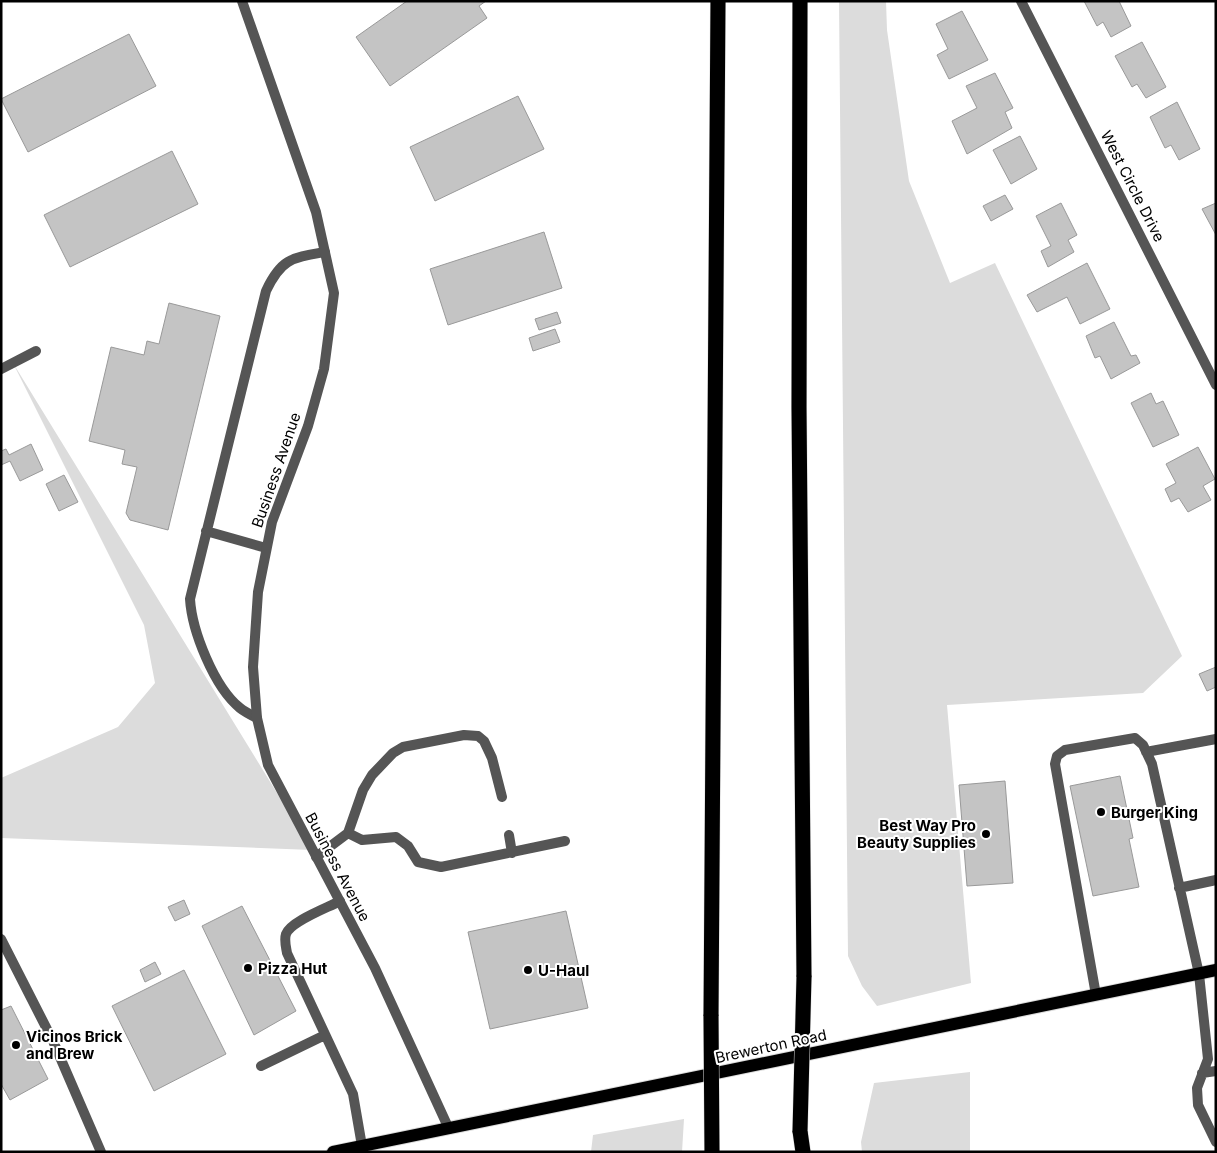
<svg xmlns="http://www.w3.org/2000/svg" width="1217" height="1153" font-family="Inter,sans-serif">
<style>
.green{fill:#dcdcdc}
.building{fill:#c4c4c4;stroke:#999}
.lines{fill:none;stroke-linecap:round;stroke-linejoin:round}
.primary-casing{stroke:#dbdbdb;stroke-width:14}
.motorway-casing{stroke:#dbdbdb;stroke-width:16}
.service{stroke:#555;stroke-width:10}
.minor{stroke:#555;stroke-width:10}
.primary{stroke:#000;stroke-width:12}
.motorway{stroke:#000;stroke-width:15}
.motorway-bridge-casing{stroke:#dbdbdb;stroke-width:16;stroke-linecap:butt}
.motorway-bridge{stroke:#000;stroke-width:15}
.poi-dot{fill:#000;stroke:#fff;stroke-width:2}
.labels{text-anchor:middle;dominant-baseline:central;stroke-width:4;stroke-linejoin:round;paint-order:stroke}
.street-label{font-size:15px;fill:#000;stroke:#fff}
.poi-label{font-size:15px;font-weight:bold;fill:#000;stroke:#fff;text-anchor:start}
</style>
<rect width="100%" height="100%" fill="#fff"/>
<!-- green -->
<path class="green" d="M839,1H886L887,30L909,181L950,283L995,263L1182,656L1143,693L947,705L971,983L877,1006L862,986L848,956Z
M13,363L312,850L1,838V778L118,727L155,683L144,625Z
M970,1072V1152H862L861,1142L874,1083Z
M684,1119L682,1152H591L593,1135Z"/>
<!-- building -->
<path class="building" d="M407,1H486L479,6L487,18L390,86L356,37Z
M1084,1H1119L1131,26L1111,37L1103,22L1097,26Z
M962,11L988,60L949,79L937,55L948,49L936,24Z
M129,34L156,86L28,152L1,99Z
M1142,42L1166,87L1146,98L1137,84L1132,87L1115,56Z
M995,73L1013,108L1005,112L1012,128L967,154L952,121L977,108L966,86Z
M518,96L544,149L435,201L410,147Z
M1177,102L1200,149L1179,160L1171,145L1165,148L1150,117Z
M1020,136L1037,169L1011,184L993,150Z
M172,151L198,204L70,267L44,215Z
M1005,195L1013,209L991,221L983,206Z
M1061,203L1077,235L1068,240L1074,252L1048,267L1041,251L1051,246L1036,216Z
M1216,203V235L1202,209Z
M544,232L562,288L448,325L430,269Z
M1087,263L1110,309L1080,324L1067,297L1037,312L1027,295Z
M169,303L220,316L168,530L130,520L126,513L137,467L122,464L125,450L89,441L111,347L144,355L147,341L159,344Z
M557,312L561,323L539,330L535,319Z
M1114,322L1131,356L1136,355L1140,363L1111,379L1100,356L1095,358L1086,336Z
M555,329L560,342L533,351L529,338Z
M1151,393L1156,404L1163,401L1179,435L1153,447L1131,403Z
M31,444L43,470L20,481L10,461L1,465V451L6,449L9,455Z
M1198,447L1215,479L1203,486L1211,500L1188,512L1179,498L1171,502L1165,489L1176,483L1166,464Z
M64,475L78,502L59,511L46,484Z
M1216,667V687L1207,691L1199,674Z
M1120,776L1133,838L1129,839L1139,887L1093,896L1070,786Z
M1005,781L1013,883L967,886L959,785Z
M184,900L190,914L175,921L168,907Z
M242,906L296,1011L254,1035L202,926Z
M566,911L588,1008L490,1029L468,932Z
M155,962L161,974L145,982L140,970Z
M184,970L226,1054L154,1091L112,1006Z
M11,1006L48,1079L10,1100L1,1084V1010Z"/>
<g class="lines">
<!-- primary casing -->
<g class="primary-casing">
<path id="primary" d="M333,1152L1216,970"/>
</g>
<!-- motorway casing -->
<g class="motorway-casing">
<path id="motorway" d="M800,1L799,407L804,977
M711,1016L718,1
M800,1131L803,1152"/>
</g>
<!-- service -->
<path class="service" d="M206,531L266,548
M257,718C251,715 245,712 240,708C214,687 192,631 190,599L266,291C281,259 291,258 325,252
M1146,752L1216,739
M348,833L362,840L396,837L408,846L418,862L441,867L565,841
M509,835L512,853
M316,857L348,833L363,790L372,775L393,753L403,747L464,735L478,736L484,741L492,758L502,797
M1179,888L1216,880
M340,901C327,908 291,921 286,934C284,940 286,947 287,953L353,1094L362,1146
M1,939L53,1041L101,1152
M1096,995L1055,764L1057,756L1065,750L1135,738L1143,745L1152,764L1199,974L1208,1059L1197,1088L1198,1105L1216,1142
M261,1066L325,1035
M1202,1073L1216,1071"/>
<!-- minor -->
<path class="minor" d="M242,1L316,212L334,293L324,369L308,426L272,522L258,592L253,667L257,718L268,765L375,968L449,1129
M1021,1L1216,385
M1,369L36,351"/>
<!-- primary -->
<use href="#primary" class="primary"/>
<!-- motorway -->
<use href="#motorway" class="motorway"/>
<!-- motorway-bridge casing -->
<g class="motorway-bridge-casing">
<path id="motorway-bridge" d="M711,1016L712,1152
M800,1131L804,977"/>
</g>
<!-- motorway-bridge -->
<use href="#motorway-bridge" class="motorway-bridge"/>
</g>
<!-- markers -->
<g class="poi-dot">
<circle cx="1101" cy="812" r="5"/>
<circle cx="986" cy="834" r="5"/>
<circle cx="248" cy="968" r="5"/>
<circle cx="528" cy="970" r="5"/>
<circle cx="16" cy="1045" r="5"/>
</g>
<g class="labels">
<!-- street labels -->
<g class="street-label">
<text transform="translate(1133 186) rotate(63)">West Circle Drive</text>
<text transform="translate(276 470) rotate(-71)">Business Avenue</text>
<text transform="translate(338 867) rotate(62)">Business Avenue</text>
<text transform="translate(771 1046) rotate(-12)">Brewerton Road</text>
</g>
<!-- poi labels -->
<g class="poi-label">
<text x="1111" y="812">Burger King</text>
<text x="976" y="825" text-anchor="end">Best Way Pro<tspan x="976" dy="17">Beauty Supplies</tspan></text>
<text x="258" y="968">Pizza Hut</text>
<text x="538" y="970">U-Haul</text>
<text x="26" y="1036">Vicinos Brick<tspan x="26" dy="17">and Brew</tspan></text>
</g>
</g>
<!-- border -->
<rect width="1217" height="1153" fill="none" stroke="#000000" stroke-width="5"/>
</svg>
